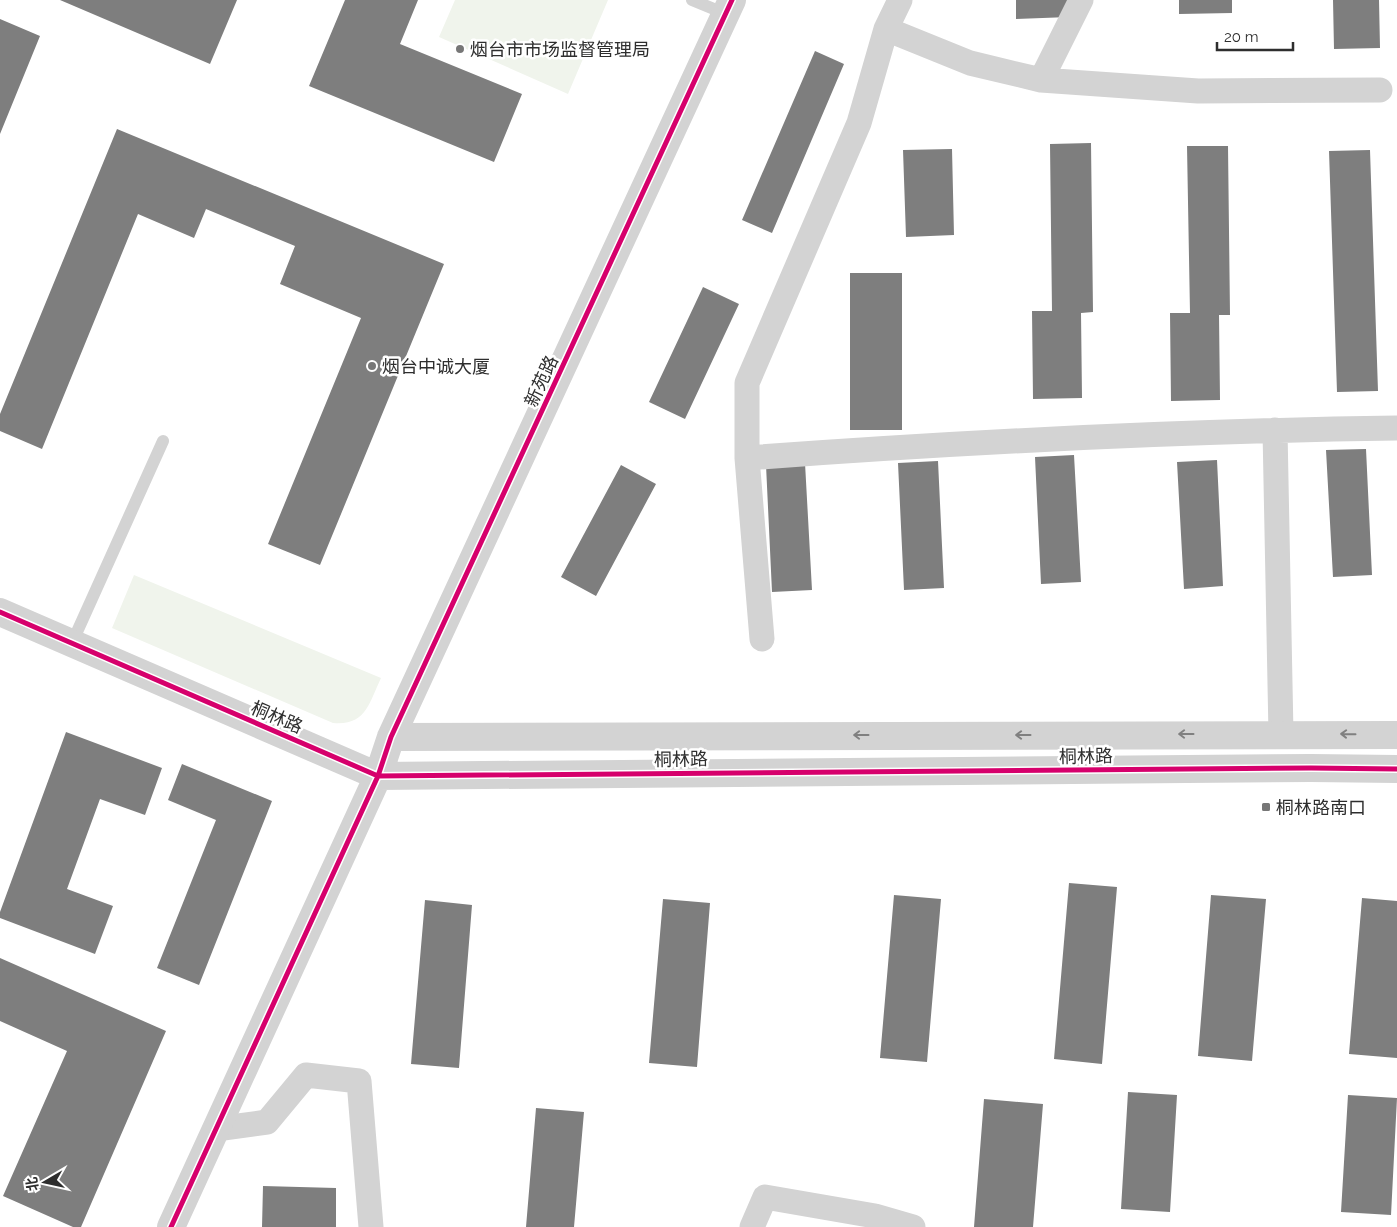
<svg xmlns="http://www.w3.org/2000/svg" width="1397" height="1227" font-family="Raleway,'Noto Sans SC',sans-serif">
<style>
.green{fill:#f0f4ec}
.building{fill:#7e7e7e}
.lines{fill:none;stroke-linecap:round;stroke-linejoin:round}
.service{stroke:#d3d3d3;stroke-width:12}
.minor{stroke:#d3d3d3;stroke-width:25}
.tertiary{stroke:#d3d3d3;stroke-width:28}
.cycleway-casing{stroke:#fff;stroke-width:8}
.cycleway{stroke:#d6006c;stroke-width:5}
.oneway{stroke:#808080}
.poi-dot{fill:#777;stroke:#fff;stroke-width:2}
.labels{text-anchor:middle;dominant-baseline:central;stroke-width:5;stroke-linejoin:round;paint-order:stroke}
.poi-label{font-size:18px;fill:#2e2e2e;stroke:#fff;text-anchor:start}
.street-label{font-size:18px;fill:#2e2e2e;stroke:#fff}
</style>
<rect width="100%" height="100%" fill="#fff"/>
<!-- green -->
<path class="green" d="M455,0H608L568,94L439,37Z
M134,575L381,678C369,703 366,726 333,723L112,628Z"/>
<!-- building -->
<path class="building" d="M60,0H237L210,64Z
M345,0H418L400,44L522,94L494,162L309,86Z
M1016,0H1068L1069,17L1016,19Z
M1179,0H1232V13L1179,14Z
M1333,0H1379L1380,48L1334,49Z
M0,19L40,36L0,134Z
M815,51L844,64L772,233L742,220Z
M117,129L444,264L320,565L268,544L361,318L280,284L295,246L206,209L194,238L138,214L42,449L0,431V414Z
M1091,143L1093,312L1081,313L1082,398L1033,399L1032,311H1052L1050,144Z
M1187,146H1228L1230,315H1219L1220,400L1171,401L1170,313H1190Z
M952,149L954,235L906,237L903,150Z
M1370,150L1378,391L1337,392L1329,151Z
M850,273H902V430H850Z
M703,287L739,304L685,419L649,402Z
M1366,449L1372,575L1333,577L1326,450Z
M1074,455L1081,582L1041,584L1035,457Z
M1217,460L1223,586L1184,589L1177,462Z
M938,461L944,588L904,590L898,463Z
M805,463L812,590L772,592L766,465Z
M621,465L656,484L596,596L561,577Z
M66,732L162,768L145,815L100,799L67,889L113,906L95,954L0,918V912Z
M182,764L272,801L199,985L157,968L216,820L168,800Z
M1069,883L1117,887L1102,1064L1054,1059Z
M894,895L941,899L927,1062L880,1058Z
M1211,895L1266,899L1252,1061L1198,1056Z
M1362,898L1397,901V1058L1349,1054Z
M663,899L710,903L697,1067L649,1063Z
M425,900L472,905L459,1068L411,1064Z
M0,958L166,1031L81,1227H73L3,1196L67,1051L0,1021Z
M1128,1092L1177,1095L1170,1212L1121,1209Z
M1348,1095L1397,1098L1391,1215L1341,1212Z
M984,1099L1043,1104L1033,1227H974Z
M536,1108L584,1112L574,1227H526Z
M263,1186L336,1188V1227H262Z"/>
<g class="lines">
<!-- service -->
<path class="service" d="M692,0L726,14
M72,643L163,441"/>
<!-- minor -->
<path class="minor" d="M886,29L970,63L1041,80L1198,91L1380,90
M1041,80L1081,0
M1275,430L1281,734
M747,458C963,442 1180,431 1397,428
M762,639L747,458V383L859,123L886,29L900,0
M216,1129L267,1122L306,1075L359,1081L371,1227
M752,1227L765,1197L875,1216L913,1227"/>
<!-- tertiary -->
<path class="tertiary" d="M0,612L378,776L1311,768L1397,769
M391,737L1397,735
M171,1227L378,776L391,737L732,0"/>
<!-- cycleway casing -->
<g class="cycleway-casing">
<path id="cycleway" d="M0,612L378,776L1311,768L1397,769
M171,1227L378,776L391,737L732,0"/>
</g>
<!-- cycleway -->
<use href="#cycleway" class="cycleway"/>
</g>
<!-- one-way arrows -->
<defs><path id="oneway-shaft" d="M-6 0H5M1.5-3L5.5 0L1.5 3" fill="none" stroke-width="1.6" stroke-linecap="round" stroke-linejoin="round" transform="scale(1.25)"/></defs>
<g class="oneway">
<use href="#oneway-shaft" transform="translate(1186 734) rotate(180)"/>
<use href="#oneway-shaft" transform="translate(1348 734) rotate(-179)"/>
<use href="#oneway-shaft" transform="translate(861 735) rotate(180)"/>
<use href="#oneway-shaft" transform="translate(1023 735) rotate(180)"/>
</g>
<!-- markers -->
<g class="poi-dot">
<circle cx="460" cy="49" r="5"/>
<circle cx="372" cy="366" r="5"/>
<rect x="1261" y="802" width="10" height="10" rx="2.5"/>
</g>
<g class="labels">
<!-- poi labels -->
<g class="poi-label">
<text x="470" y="49">烟台市市场监督管理局</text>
<text x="382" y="366">烟台中诚大厦</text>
<text x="1276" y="807">桐林路南口</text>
</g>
<!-- street labels -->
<g class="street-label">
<text transform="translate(541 381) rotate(-65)">新苑路</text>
<text transform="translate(277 717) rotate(23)">桐林路</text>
<text transform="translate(1086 756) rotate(-1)">桐林路</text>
<text transform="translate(681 759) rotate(-1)">桐林路</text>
</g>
</g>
<!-- north arrow -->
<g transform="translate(45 1182) rotate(261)" stroke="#ffffff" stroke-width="4" paint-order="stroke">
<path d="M0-4L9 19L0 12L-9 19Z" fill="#2e2e2e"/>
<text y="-8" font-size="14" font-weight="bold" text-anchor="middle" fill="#2e2e2e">北</text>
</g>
<!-- scale -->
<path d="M1217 42v8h76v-8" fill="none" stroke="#2e2e2e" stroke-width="2.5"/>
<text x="1224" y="42" font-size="15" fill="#2e2e2e" stroke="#ffffff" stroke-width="4" paint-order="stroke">20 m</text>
</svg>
